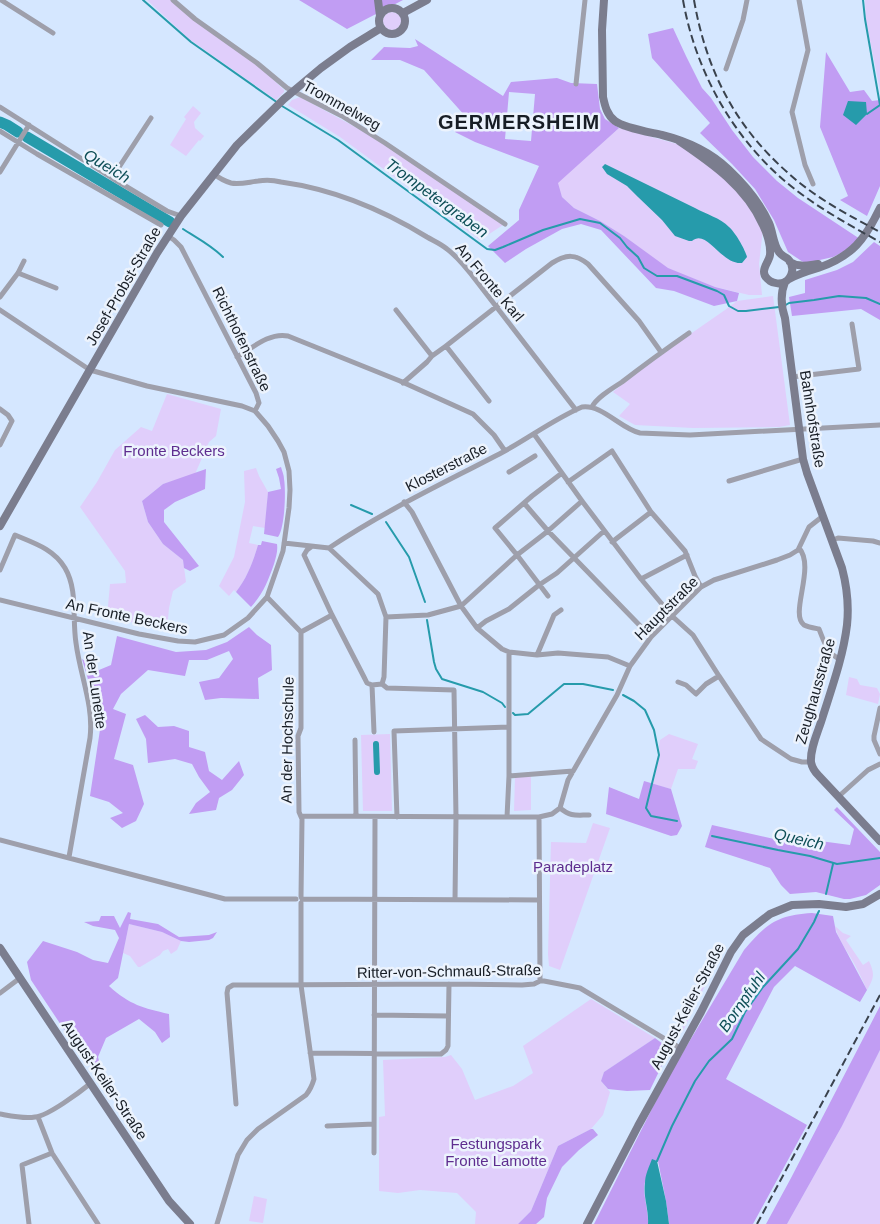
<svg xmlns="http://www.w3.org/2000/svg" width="880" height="1224" font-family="Arial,sans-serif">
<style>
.green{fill:#e0cefb}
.forest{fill:#c19df3;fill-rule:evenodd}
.water{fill:#269bab}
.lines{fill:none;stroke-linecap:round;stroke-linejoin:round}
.stream{stroke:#269bab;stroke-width:2}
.canal{stroke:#269bab;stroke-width:6}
.river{stroke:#269bab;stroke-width:11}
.street{stroke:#9e9fab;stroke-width:5}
.secondary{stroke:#7b7d8e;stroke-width:8}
.rail{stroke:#3a424d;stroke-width:2;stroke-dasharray:8 4;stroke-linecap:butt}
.labels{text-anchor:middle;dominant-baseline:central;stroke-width:5;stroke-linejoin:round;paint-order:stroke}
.street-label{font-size:15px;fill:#171d25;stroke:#ecf3fd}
.park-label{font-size:15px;fill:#5e2d8f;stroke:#ecf3fd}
.water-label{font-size:16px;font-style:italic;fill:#0e4e57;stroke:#ecf3fd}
.district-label{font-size:20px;font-weight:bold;letter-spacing:1px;fill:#171d25;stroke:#ecf3fd}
</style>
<rect width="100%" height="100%" fill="#d5e7ff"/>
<!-- green -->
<path class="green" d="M147,0H171L257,64L284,90V92L276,100L189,39Z
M865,0H880V90L866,20Z
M383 21a9 9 0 1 1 18 0a9 9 0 1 1-18 0Z
M300,97L379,140L503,225L480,240L340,137L288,105L292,100Z
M193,106L201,113L194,122L195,128L204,136L200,141L199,140L186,156L170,145L186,119L184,117Z
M619,128L677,144L700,158L740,192L763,229L759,264L762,295H749L715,287L667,268L624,236L600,221L574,208L562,197L557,183Z
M773,296L790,425L779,427L693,428L635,425L619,416L630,404L613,392L650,362L725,310L737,301Z
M167,394L221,409L216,436L209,442L195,474L163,484L142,501L148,522L163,544L183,560L186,582L173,591L169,608L167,630L107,617L110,584L126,583L125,571L80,507L97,482L115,450L141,427L152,431Z
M256,468L259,476L268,492L265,528L253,526L249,543L258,545C253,562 247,578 236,592L234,590L229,596L219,586L234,557L245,502L244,471Z
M849,677L857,679L860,685L877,688L880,694L878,704L846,695Z
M390,734L392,811H363L361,735Z
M669,734L698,744L692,759L698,761L695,769H678L671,789L653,784L660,754L659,746L660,740Z
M515,777H531V810L514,811Z
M593,823L610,828L560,970L549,966L548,954L551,842L586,843Z
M129,924L162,932L181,941L177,950L171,954L168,949L163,951L160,955L140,967H138L130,956L123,953Z
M835,926L843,933L851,936L846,940L863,965L869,961C875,974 874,978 867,990C862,979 857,968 851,958C845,948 838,938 835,926Z
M713,959L717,961L683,1031L681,1032L705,967L710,969Z
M591,999L655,1038L604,1072L601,1081L610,1092L603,1115L591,1129L558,1146L531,1211L518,1224H475L476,1212L457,1193L420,1190L398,1193L379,1191V1117L385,1116L383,1060L445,1057L451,1055L462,1069L475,1100L513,1086L533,1073L523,1046Z
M880,1050V1224H787L842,1126Z
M254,1196L267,1199L263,1223L249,1221Z"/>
<!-- forest -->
<path class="forest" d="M299,0H403L347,29Z
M673,28L686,56L702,88L711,98L732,130L753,157L777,181L798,198L860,239L851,248L833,257L811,262H803L788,252L774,220L755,189L732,164L700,133L710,123L652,58L648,34Z
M415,39L503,96L511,82L557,78L571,83L597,84L600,109L605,119L619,128L558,183L562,197L574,208L600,221L624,236L668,268L715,287L739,293L737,301L714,306L674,291L656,288L601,230L581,224L562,229L526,249L505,263L488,246L519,220V210L539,166L475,142L455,132L466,117L424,70L400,60H371L384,47L410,48L418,46ZM509,92L535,94L531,141L505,139Z
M826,52L850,92L864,90L872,101L880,100V186L867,216L840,200L848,196L820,127Z
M874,242L880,246V320L861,309L792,316L789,297L805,293V280L837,270L853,262Z
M281,467C282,471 284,475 284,479C286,490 285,528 278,537L264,534L268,492L281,489L279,478L276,469Z
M206,469L205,489L175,502L164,510V522L199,566L190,571L184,568L183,560L163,544L148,522L142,501L163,484Z
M262,541L277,544C278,551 276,557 274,564C268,581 263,594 251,607L236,592C247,578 253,562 258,545H261Z
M249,627L257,635L271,645L272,670L258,678L259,699L221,698L205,700L199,682L219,678L233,659L229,651L207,660H189L185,676L148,670L121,694L113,709L126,714L114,759L133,765L144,804L136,821L122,828L110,818L123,813L109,802L90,796L101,723L82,659L99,670L111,665L117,636L176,652L206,650L227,642Z
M145,715L158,727L174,726L189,731V747L205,752L209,771L222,780L239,761L244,775L232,790L219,798L216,810L189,814L196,803L210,792L199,777L192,764L175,759L148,763L146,739L136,719Z
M644,781L671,789L682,826L677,835L671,836L606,814L609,787L639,799Z
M837,807L880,852V885L866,895L850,899H844L816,892L790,894L781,885L770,868L705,847L712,825L783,841L790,837L850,845L854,829L834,810Z
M128,912L131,913L130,919L158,924L179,937L209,935L217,932L213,938L209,940L189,942L181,941L162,932L129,924L118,978L109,986C130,1005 143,1008 169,1014L170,1037L162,1043L155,1032L139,1019L106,1038L98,1057L101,1068L97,1070L89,1062L69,1037L31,980L27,962L43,941L77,952L93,960L108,963L119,938L115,930L93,926L84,922L99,921L101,916H114L120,928Z
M812,913L833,916L836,932L867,990L860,1002L795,966L774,987L726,1079L807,1125L753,1224H669L666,1201L658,1161C654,1167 646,1175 645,1182C642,1194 649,1211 648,1224H594L667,1079L744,950C766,924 777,915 812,913Z
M880,1006V1050L842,1126L787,1224H766L791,1178Z
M655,1038L663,1044L666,1057L650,1090L627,1091L608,1089L601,1081L604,1072Z
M591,1129H593L598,1135L579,1150L562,1167L547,1198L544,1217L536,1224H518L531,1211L558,1146Z"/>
<!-- water -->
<path class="water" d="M848,101L866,102L867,114L856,125L843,115Z
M605,164C635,179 665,193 695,208C706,214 720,218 729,227C735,232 745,249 747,257L742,263C721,265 707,228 692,241H689L675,236L662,220L638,197L627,186L607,174L602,167Z
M652,1159L657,1161L666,1201L669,1224H648C649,1210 643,1197 645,1183C645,1175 649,1167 652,1159Z"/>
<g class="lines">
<!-- stream -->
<path class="stream" d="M143,0L191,42L278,103
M863,0L865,19L880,105L867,114
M282,106L338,140L487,249L495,250L503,247L543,230L580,219L600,223L620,238L627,247L638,257L644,268L657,276H677L717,291L724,295L729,306L738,311H746L779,307
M183,229C197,238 211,245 223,257
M784,306L789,303L814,300L839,296L866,298L880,304
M351,505L372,514
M386,522L409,557L425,602
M427,620L434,662L436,669L442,679L483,692L502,703L505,707
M623,695L634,701L645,710L654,730L659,755L646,808L651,816L677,821
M513,713L515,715L528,714L564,684H583L613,690
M712,836L778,850L810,856L837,864L880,858
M826,894L833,864
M657,1161L672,1126L695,1081L709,1061L732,1039L745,1012L763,987L798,949L814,922L817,915L819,911"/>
<!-- canal -->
<path class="canal" d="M376,744L377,772"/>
<!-- river -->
<path class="river" d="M0,122L7,125L18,132
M27,137L170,222"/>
<!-- street -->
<path class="street" d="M1,0L53,33
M173,0L195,19L257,63L287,88L342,116L385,143L505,224
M799,0L808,50L792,112L805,165L813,184
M726,69L743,20L747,0
M576,84L585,0
M0,107L112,178L167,211L181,216
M0,131L37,154L161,225
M0,172L29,125
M214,174C219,178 224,181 231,183C239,185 249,182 258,181C265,180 273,180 281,182C332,189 383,210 427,237C434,241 441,244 447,249C459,258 469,271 478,283L576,410
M112,178L151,118
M168,236L174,240L181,247L256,393L259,403L255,411
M18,273L56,288
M0,297L18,273L24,261
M0,310L90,370L147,386L242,406L255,411L268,426L278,441L284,452L289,471L290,490L289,508L283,551L267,597L248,618L224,635L195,642L178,641L139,634L0,600
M396,310L432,356
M446,346L489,401
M237,357C252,348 270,332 288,336L400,381L473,414L494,435L505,451
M792,377L859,369L852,324
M403,383L427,362L432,356L446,346L552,263C567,254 575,254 588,264L639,321L661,352
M592,407C597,397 613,388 622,382C644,365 666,349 689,333
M0,409L8,415L12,421L0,445
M534,434L582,501L641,579L672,616L693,635L719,676L761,739L791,759L802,762H811
M509,472L535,456
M729,481L803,459
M568,482L612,451L651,512L685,551L695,576L701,587
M404,502L412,512L461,606L477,628L502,649L509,652L537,655L558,653L608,657L630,666
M524,503L548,531L651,637
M833,540L838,538L873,541L880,543
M612,542L651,512
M284,543L329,548C384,511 444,483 503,452C529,438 554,419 582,407C602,404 621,429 640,433L690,435L880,425
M311,547L307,550L304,555L332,615L364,677L367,683L372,685
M329,548L378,594L386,617L384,677L382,684
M799,548C816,567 789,614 804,625C808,627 814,628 819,629C824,641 827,654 840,659
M0,570L15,535C34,543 54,549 65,568C78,590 72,618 76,643C80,675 94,706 90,738L69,857
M641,579L687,555
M548,596L517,555L495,528L532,496L562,473
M267,597L301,632V728L298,736L299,812L302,819L301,897
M386,617L428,615L461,606L517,555L548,531L582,501
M477,628L486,621L509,609L539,585L557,573L604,531
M301,632L332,615
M537,655L554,615L561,610
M678,682L686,685L696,694L706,684L719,676
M372,685L382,684L387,688L454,690L456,817L455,900
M372,685L374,732
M880,708L874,736V740L880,754
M355,740L356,816
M509,776L573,771
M838,797L868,770L880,764
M560,808C571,817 576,815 589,815
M301,816L539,817L552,814L560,808L568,780L617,695L630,666L651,637L701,587L714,580L777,560L790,555L798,550L809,527L823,516
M397,817L394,731L509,727
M507,817L509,776V652
M539,817L540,981
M0,840L225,899H296
M302,899C381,899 460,899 539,900
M0,993L20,978
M374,1015L448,1016
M310,1053L441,1054L446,1050L448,1046L449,984
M236,1104L227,993L228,988L233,985L449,984L522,985L534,984L540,981H544L580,988L680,1048
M0,1114C11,1116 24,1119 35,1117C48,1116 80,1092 91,1083
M38,1117L52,1153L98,1224
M327,1126L374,1124
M374,1153L375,817
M29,1224L22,1165L52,1153
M217,1224L238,1155L247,1140L258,1129L306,1095C310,1090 312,1086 314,1079L301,985V903"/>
<!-- secondary -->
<path class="secondary" d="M378,0L380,16
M604,0L602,30L603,97C605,106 607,115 615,121C624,128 649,132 662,135C686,141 710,152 728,169C745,185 760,203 769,223C773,232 773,244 779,252C781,255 785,257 788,259C795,266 793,277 785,282C781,284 774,284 770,281C757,272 769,263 770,255C771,246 767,233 763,225C746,187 713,164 679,141
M379 21a13 13 0 1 1 26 0a13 13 0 1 1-26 0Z
M403,13L427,0
M790,262C799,268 809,265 818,264
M789,279C798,274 808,271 818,268C853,256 865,239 880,208
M785,282C780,294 781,306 785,318L803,459L807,473L842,568C847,587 849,606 847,625C843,658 831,690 821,722C817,734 810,749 811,762C812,768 815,772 819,776L880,841
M0,526L157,253L181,216L237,145L284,99L321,68L350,47L381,28
M0,948L169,1201L190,1224
M587,1224L638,1126L701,1012L731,952L743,935L770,914L792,905L819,904L846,907L863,904L880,894"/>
<!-- rail -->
<path class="rail" d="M683,0C696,74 736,144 796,190C822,210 851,226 880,242
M694,0C706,69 734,125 787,172C814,197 848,215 880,232
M757,1224L880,995"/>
</g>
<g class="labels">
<!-- street labels -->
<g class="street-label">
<text transform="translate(342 105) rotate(29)">Trommelweg</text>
<text transform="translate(490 282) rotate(50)">An Fronte Karl</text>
<text transform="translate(123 286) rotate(-60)">Josef-Probst-Straße</text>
<text transform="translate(242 339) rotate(64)">Richthofenstraße</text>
<text transform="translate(813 419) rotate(81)">Bahnhofstraße</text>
<text transform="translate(446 467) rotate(-27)">Klosterstraße</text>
<text transform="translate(666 608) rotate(-45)">Hauptstraße</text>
<text transform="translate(127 616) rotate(12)">An Fronte Beckers</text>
<text transform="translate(95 680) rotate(82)">An der Lunette</text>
<text transform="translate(815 691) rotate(-74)">Zeughausstraße</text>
<text transform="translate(287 740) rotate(-89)">An der Hochschule</text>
<text transform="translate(449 971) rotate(-1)">Ritter-von-Schmauß-Straße</text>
<text transform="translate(687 1006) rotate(-62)">August-Keiler-Straße</text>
<text transform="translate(105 1080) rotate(56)">August-Keiler-Straße</text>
</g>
<!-- park labels -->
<g class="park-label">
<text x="174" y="450">Fronte Beckers</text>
<text x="573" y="866">Paradeplatz</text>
<text x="496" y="1143">Festungspark<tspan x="496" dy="17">Fronte Lamotte</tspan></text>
</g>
<!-- water labels -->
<g class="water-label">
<text transform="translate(107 166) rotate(31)">Queich</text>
<text transform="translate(437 198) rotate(36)">Trompetergraben</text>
<text transform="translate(799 839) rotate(13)">Queich</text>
<text transform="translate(742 1002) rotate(-55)">Bornpfuhl</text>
</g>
<!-- district labels -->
<g class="district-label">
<text x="519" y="122">GERMERSHEIM</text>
</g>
</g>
</svg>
